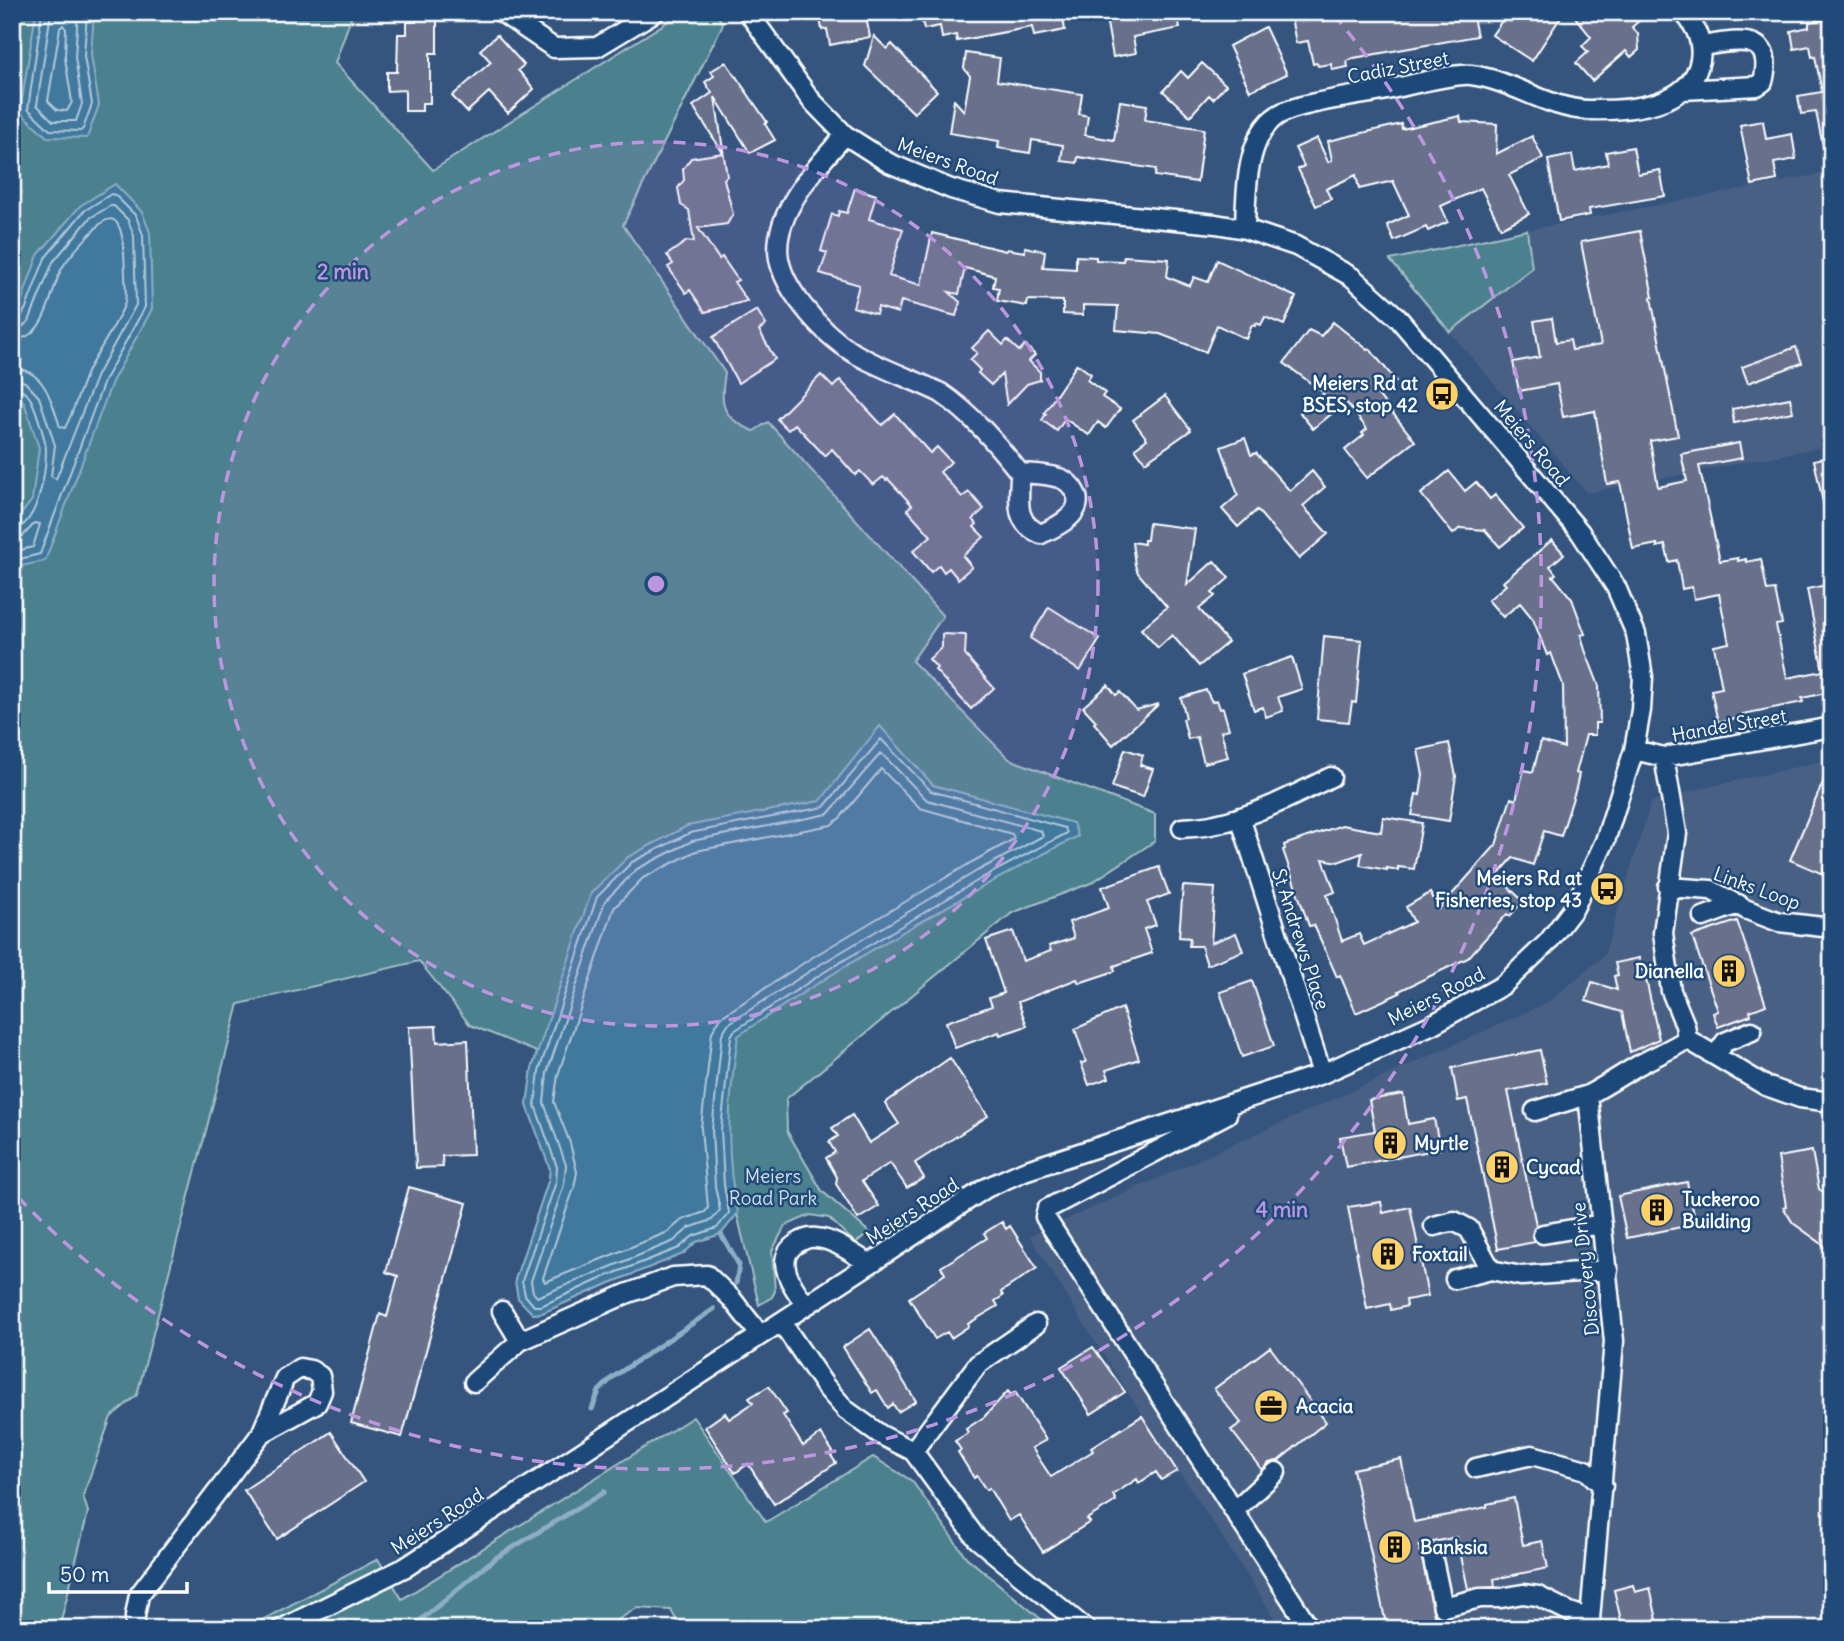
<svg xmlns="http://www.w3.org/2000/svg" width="1844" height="1641" font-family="Delius,sans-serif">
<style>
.built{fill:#486085}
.green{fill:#4c818e;stroke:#a6c0c6;stroke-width:2}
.water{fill:#41789e;stroke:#8daec5;stroke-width:2}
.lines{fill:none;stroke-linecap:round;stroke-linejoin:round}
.shore{stroke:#b3c9d8;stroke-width:2}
.stream{stroke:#8daec5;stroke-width:5}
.building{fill:#68708c;stroke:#fff;stroke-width:2}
.minor-casing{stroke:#fff;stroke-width:23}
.minor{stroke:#1f4a7a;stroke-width:18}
.ring{fill:none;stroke:#bd96df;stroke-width:3.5;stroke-dasharray:12 9}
.labels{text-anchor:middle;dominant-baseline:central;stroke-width:5;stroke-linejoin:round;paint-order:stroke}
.street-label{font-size:19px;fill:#fff;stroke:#1f4a7a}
.poi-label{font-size:19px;font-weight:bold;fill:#fff;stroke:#1f4a7a;text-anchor:start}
.park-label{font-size:19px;fill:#d2e0e3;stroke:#1f4a7a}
.centre{fill:#bd96df;stroke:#1f4a7a;stroke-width:3.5}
.ring-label{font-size:21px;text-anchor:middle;font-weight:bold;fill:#bd96df;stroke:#1f4a7a;stroke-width:5;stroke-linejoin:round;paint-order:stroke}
</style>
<rect width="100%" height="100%" fill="#35557f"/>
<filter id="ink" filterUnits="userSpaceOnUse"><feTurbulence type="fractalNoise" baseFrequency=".0143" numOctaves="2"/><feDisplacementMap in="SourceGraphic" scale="14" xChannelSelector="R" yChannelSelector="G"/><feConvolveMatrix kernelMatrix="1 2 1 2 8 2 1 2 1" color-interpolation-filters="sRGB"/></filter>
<g filter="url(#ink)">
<!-- built -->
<path class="built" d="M1832,172V445L1587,493L1450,332L1532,268L1527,230Z
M1832,759V1629H1282L1090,1334L1030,1236L1547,1003L1604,956L1651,802L1695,790Z"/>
<!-- green -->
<path class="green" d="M12,12H353L335,63L433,170L683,12H715L723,24L623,225L725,373C720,405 721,418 754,431L768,422L943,616L912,661L1009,759L1155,814V841L1091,883L1012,913L786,1099L787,1131L822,1191L870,1233L855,1243L829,1218L810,1215L785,1226L772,1251L775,1291L772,1297L759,1305L737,1214L721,1234L696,1242L683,1254L610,1283L542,1313L533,1314L518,1298L515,1280L549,1179L550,1169L527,1105L532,1069L537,1052L470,1025L419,961L239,1004L137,1395L111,1417L83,1496L88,1512L59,1629H12Z
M1527,230L1532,268L1450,332L1390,260Z
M693,1417L766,1522L873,1457L912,1481L966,1557L1053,1629H681L671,1610L637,1608L603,1629H245L378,1559L402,1599Z"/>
<!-- water -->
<path class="water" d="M36,12H94L91,55L99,105L87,138L47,137L20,112Z
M115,184L142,212L150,233L152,309L112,382L45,561L12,568V526L32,500L39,448L24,402L12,392V319L20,305L38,255L80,206Z
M880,726L933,785L1073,823L1078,836C962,896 846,961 738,1036C729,1096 724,1154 738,1213L721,1234L696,1242L683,1254L610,1283L542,1313L533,1314L518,1298L515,1280L549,1179L550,1169L527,1105L532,1069L591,893L628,857L687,826L820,801Z"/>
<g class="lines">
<!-- shore -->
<path class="shore" d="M42,12L28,109L50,130L80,131L83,129L92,104L84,56L87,12
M51,12L37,105L53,121H76L82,104L75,57L78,12
M63,25L66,29L65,58L72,102L67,111L57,110L48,101L60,28Z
M12,321L20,319L26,308L45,258L84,211L111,194L115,195L136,216L143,235L145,307L105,379L40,554L12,561
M12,330L21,328L29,321L53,262L90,218L110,206H114L128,220L134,236L136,305L97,375L56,479L51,476L55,445L39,397L25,382L12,378
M12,340C47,339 49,295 61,270C68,256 84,241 95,229C126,195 124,259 125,275C125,284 127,294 125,302C122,316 97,353 89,368C80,387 75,409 65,428L60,427C52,402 45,369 12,368
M12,387C19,388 26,392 30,398C35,406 46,441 46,450C46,471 38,527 12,530
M12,538L23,536L35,523L40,524L33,547L12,552
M881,739L931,791L1065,828L1067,833L982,878L826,971L734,1031L731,1036L721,1130L724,1185L729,1213L717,1228L693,1236L679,1248L607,1276L541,1306H534L525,1295L522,1281L556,1182L557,1167L535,1105L539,1071L597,897L632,862L690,833L824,807Z
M881,753L927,800L1041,831L1043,836L977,871L821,964L728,1024L722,1034L712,1130L715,1186L720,1210L712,1220L689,1228L674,1241L537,1297L533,1292L531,1281L564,1185L566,1165L544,1103L547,1073L605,901L637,869L692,841L828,814Z
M881,769L920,808L1012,834L1014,839L972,862L816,955L721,1017L712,1032L701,1128L708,1208L705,1212L682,1220L668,1232L545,1282L543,1278L574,1188L577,1172L570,1143L554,1102L558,1075L614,908L643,878L696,851L831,825L840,818Z"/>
<!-- stream -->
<path class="stream" d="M721,1234L739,1265L736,1283
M592,1409L599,1391L613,1377L714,1309
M410,1629L494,1559L604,1492"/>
</g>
<!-- building -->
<path class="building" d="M819,12H865L870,37L830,45L827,29L822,30Z
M920,12H1062L1065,30L1034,36L1032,27L957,41L956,35L942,38L940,26L924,29Z
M1105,12H1177L1180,28L1133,37L1136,53L1113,57Z
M1290,12H1320L1322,21L1357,14V12H1472L1477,36L1354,58L1347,61L1348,67L1332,70L1331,64L1318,66L1317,63L1313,64L1308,41L1296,43Z
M1508,12H1564L1532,61L1492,35Z
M1571,12H1633L1640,20L1632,27L1638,34L1639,50L1631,57L1626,51L1592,81L1576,63L1588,52L1582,46L1591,37Z
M1832,18V155L1825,156L1816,112L1801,114L1798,96L1822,92L1815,56L1812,57L1810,46L1794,49L1791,31L1809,27V22Z
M416,19H437V53H430V103H422V111H405V90L387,91V72H397L398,34H407V22H416Z
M1265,27L1287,74L1250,91L1229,46Z
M497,35L524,65L518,70L534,89L508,113L489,92L467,112L452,96L491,62L480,50Z
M874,36L887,49L892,44L937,91L914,113L865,66Z
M966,53L1000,58L997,81L1082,94L1079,114L1088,116L1085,135L1114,140L1120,101L1147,105L1145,120L1204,129L1197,182L1155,176L1156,169L1078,157L1077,163L1061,161L1063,145L1032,140L1030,153L998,148L999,141L949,133L954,100L964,111L970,76L964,68Z
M726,62L767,122L765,124L775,140L750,153L715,97L727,176L724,179L733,214L727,224L698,228L719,259L722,257L738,280L734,282L747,301L705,312L690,290L686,293L668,267L673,264L667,255L687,241L694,242L689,210L681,205L678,188L684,180L683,169L691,158L723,153L693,106L712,93L705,82L714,76L711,71Z
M1202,63L1226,85L1213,99L1209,95L1190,116L1163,91L1181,71L1188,78Z
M1460,116L1461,122L1497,124L1496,154L1532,136L1543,158L1509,175L1529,214L1501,228L1481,188L1441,206L1448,222L1428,231L1426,227L1394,241L1387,225L1409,215L1393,181L1359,189L1356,175L1326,189L1331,199L1316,206L1298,169L1304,166L1295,148L1317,138L1328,162L1332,160L1328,141L1401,124L1402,129Z
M1763,121L1766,139L1792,134L1796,159L1774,163L1777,180L1752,185L1740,125Z
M1633,147L1638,174L1660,170L1665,196L1589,209L1590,215L1559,221L1548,160L1572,155L1575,171L1608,164L1606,152Z
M855,188L876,195L869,219L903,229L889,276L921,285L932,233L1006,251L1007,249L1025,252V247L1045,251L1043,267L1076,269V256L1096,257V260L1123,261L1124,256L1169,259L1167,277L1190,286L1194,277L1208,282L1217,260L1296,297L1284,325L1265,317L1261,325L1256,323L1255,326L1252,325L1246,339L1217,325L1206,352L1160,334L1116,330L1118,306L1083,305V315L1063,314V301L1028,300L1027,306L997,301L999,288L993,287L995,276L965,268L959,294L949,292L960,302L956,316L901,301L898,313L878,307L876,314L853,307L859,285L820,273L827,253L821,251L832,214L838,216L839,211L847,213Z
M1640,231L1653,297L1651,298L1678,436L1650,441L1658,487L1687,481L1681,454L1739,443L1742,458L1699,466L1720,561L1738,558V561L1746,559V562L1761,559L1767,591L1775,590L1782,624L1776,625L1787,678L1823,671L1807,589L1832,584V692L1802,698L1803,702L1743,714L1744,717L1718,722L1711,690L1722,688L1714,646L1729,643L1719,594L1694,599L1692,587L1682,589L1677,560L1669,562L1665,545L1657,547V544L1633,549L1620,482L1607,484L1595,411L1563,417L1557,384L1519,391L1513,362L1540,357L1534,321L1552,318L1556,342L1570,340L1572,350L1601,345L1581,242Z
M757,310L766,325L759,330L775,359L738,383L713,337Z
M1333,322L1367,349L1369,348L1396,381L1378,395L1415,441L1367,478L1345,450L1364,435L1362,433L1367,429L1346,402L1313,429L1300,413L1324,393L1284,363L1309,330L1321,336Z
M989,331L1003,345L1007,340L1019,351L1025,345L1035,355L1029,361L1040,372V380L1027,384L1007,405L1002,374L991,385L978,373L980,370L970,360L977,353L972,348Z
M1796,347L1802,363L1748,383L1742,367Z
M1077,364L1091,374L1087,380L1105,393L1102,397L1120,409L1106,428L1098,422L1089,435L1065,419L1057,431L1042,420L1046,414L1044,413Z
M821,375L833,387L840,380L882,425L895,414L930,453L937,447L951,462L940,472L962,497L969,492L984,509L973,519L977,524L974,527L984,537L963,556L972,567L958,579L949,568L944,572L939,565L931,572L913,551L931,536L907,509L912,505L888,479L886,480L883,477L873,485L860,471L855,475L832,449L825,456L795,424L788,430L777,419Z
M1165,396L1191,430L1145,462L1135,448L1147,439L1133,420Z
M1790,398L1793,412L1734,423L1732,409Z
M1245,438L1251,455L1256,453L1290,491L1312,471L1325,487L1303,506L1328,534L1299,559L1257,510L1238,527L1222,509L1238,495L1221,447Z
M1832,456V512H1825L1814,460Z
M1449,471L1465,491L1476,482L1490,499L1495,495L1523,528L1500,547L1485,530L1460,528L1453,534L1421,494Z
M1149,523L1195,529L1187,585L1214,561L1229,578L1212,593L1215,596L1199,609L1228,642L1199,666L1172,635L1158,648L1141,629L1167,607L1138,573L1135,565L1132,542L1144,544V540H1147Z
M1552,540L1564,554L1550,566L1556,574L1553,576L1572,599L1585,634L1581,635L1585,650L1599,686L1600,723H1595V735H1586L1576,773L1579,774L1576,788L1561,836L1544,831L1533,865L1513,858L1497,876L1523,901L1510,916L1507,914L1468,958L1399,991L1400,993L1356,1013L1340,975L1337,977L1314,925L1309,926L1283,850L1285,849L1284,845L1342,825L1381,832L1383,817L1422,823L1414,869L1398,867V870L1387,868V870L1360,865L1362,853L1338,862L1323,859L1335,892L1327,895L1342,941L1359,934L1364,945L1414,922L1406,907L1430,893L1439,909L1496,845L1511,798L1516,800L1524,770L1533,772L1541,741L1564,748L1563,685L1551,653L1547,655L1533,619L1520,603L1503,617L1488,600L1506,585L1503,582Z
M1049,607L1100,639L1080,671L1030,638Z
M942,634L966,635L965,655L994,688L971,709L935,670L937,668L929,659L942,647Z
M1324,636L1362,640L1356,703L1352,702L1349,722L1317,719Z
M1292,657L1302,689L1278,697L1283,711L1266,717L1263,707L1254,710L1242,674Z
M1108,685L1116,695L1120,692L1136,710L1159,704L1113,745L1094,723L1096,721L1083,707Z
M1206,690L1212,702L1217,700L1220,709L1223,708L1229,729L1221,731L1228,757L1204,763L1197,737L1188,739L1183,719L1186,718L1181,698Z
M1449,743L1456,776L1449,821L1412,815L1416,794L1420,795L1423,775L1418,750Z
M1125,749L1143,755L1140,765L1153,769L1143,797L1112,787Z
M1832,761V853L1823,874L1790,860Z
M1159,867L1169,894L1147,902L1156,925L1144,929L1152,953L1114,966L1115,971L1079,983L1077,979L1018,1002L1027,1026L1000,1035L999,1032L955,1048L946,1022L992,1006L989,998L1004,993L986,940L1013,931L1023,961L1051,951L1049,946L1074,938L1069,922L1109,908L1102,887Z
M1183,886L1215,888L1211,943L1236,933L1243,951L1207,965L1201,946H1189L1190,938L1179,937Z
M1737,921L1766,1005L1750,1011L1751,1015L1718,1027L1713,1013L1718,1011L1692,936Z
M1639,958L1641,970H1644L1659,1039L1630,1052L1622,1012L1586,1001L1592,982L1617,990L1614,976L1618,975L1615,963Z
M1252,981L1274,1046L1242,1057L1220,992Z
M1122,1008L1139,1059L1106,1070L1109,1078L1089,1085L1081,1063L1086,1062L1075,1029Z
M436,1026L437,1042L468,1040L473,1155L442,1156L443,1167L416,1168L409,1027Z
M1540,1050L1547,1083L1508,1091L1536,1225L1532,1235L1535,1242L1498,1249L1467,1099L1458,1101L1452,1068Z
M950,1058L988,1116L915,1163L924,1178L907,1188L890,1163L862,1181L879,1206L858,1219L836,1184L837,1177L826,1158L835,1152L829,1142L838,1136L832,1128L852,1115L869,1143L899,1124L885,1103Z
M1403,1094L1408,1124L1434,1119L1440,1149L1346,1167L1340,1137L1375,1131L1369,1100Z
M1812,1151L1819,1189L1832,1198V1251L1793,1223L1783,1207L1786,1206L1778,1157Z
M1687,1182L1696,1224L1627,1238L1618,1196Z
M409,1187L467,1203L402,1437L351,1423L380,1314L387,1317L398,1276L386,1272Z
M1381,1202L1383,1213L1410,1207L1428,1296L1406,1300L1407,1306L1391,1310L1390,1304L1367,1309L1348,1207Z
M1002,1222L1006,1229L1010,1226L1037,1268L1001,1292L1003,1296L995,1301L998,1306L968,1324L969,1326L951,1338L947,1332L935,1339L909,1298L945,1274L941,1267L987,1238L984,1233Z
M870,1329L916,1401L898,1412L893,1404L888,1408L877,1390L872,1393L843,1347Z
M1093,1347L1125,1392L1091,1414L1061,1367Z
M1270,1347L1326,1422L1278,1461L1269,1463L1262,1470L1231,1430L1241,1423L1214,1389Z
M769,1386L787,1413L783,1415L803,1446L821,1434L833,1452L830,1454L836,1463L774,1504L748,1464L735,1473L705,1427L725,1413L729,1419L753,1403L749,1398Z
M1008,1391L1011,1395L1015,1392L1046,1440L1032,1448L1051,1477L1093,1451L1091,1448L1142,1416L1177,1471L1161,1480L1156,1472L1139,1483L1137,1479L1113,1495L1116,1501L1087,1519L1090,1522L1043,1552L1019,1515L1009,1521L989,1488L986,1490L977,1476L974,1478L958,1452L961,1450L955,1441L968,1433L966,1429L984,1417Z
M331,1432L364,1482L277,1539L244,1490Z
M1401,1459L1414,1522L1487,1507V1504L1514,1498L1523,1545L1542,1541L1548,1568L1494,1579L1495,1587L1468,1589L1457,1537L1419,1545L1436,1624L1428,1626V1629H1387L1353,1469Z
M1633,1585L1635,1592L1650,1588L1659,1629H1623L1614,1590Z"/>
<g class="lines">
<!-- minor casing -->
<g class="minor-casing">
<path id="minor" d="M501,12L554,48L597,47L655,12
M1683,90L1757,86L1763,82C1776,30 1734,41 1702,46
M845,135C818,165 771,214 779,259C782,276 792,292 803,306C817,324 834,341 854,353C881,369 913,379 941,393C972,414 997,444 1020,473C1020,499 1012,522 1041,534C1056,527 1087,513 1075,492C1072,486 1066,480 1059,478C1047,474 1033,474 1020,473
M1245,229C1246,195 1245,136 1278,115C1298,103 1357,96 1382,91C1403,87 1453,73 1471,75C1512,80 1548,109 1588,110C1627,111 1692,107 1700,60C1703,41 1696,26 1683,12
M1634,750L1664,757L1832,727
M1664,757L1677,833L1663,933L1671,991L1685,1025L1687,1039
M1240,817L1322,1074
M1182,828C1193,827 1204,827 1215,824C1255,816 1295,795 1331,777
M1668,887L1711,890L1745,909L1779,922L1832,928
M1703,917L1738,904
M1687,1039L1766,1086L1800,1098L1832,1102
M1716,1055L1725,1042L1752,1031
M1535,1111L1588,1095
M1227,1114L1047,1209L1045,1217L1310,1629
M1434,1226L1454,1221L1469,1229L1491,1270L1521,1276L1608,1270
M1543,1234L1602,1224
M1455,1279L1491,1270
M806,1305C794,1289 772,1260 796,1244C802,1240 809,1237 816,1238C835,1239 854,1255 870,1264
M502,1311L520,1341
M782,1323L825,1386L846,1410L881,1435L913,1451L977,1539L1086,1629
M474,1382L520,1341L626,1294L673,1277L707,1275L731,1298L754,1327
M913,1451L978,1364L1036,1324
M1476,1468L1532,1455L1586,1470L1603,1486
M1234,1511L1276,1472
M1432,1555L1443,1607L1480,1598H1501L1523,1594L1538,1596L1570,1612L1590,1619
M135,1629V1616L139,1595L261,1434L285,1378L300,1368L311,1370L320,1376L322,1391L317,1403L261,1434
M281,1629L406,1567L986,1188L1024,1171L1322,1074L1433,1024L1503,985L1548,942L1574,908L1605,841L1634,750L1641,710L1643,677L1636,634L1616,587L1580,532L1398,318L1352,277L1296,246L1245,229L1216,224L1000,203L951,189L889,163L845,135L811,100L748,12
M1593,1629L1590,1619L1614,1341L1588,1095C1605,1086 1620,1076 1637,1066C1654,1056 1671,1050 1687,1039"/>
</g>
<!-- minor -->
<use href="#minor" class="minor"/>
</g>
</g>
<!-- distance rings -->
<circle cx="656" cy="584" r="442" fill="#bd96df" fill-opacity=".12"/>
<g class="ring">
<circle cx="656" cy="584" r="442"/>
<path d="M1334 15A885 885 0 0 1 14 1193"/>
</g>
<!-- icons -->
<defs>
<g id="bus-disc" transform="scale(1.75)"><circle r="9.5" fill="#ffd166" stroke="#1f4a7a"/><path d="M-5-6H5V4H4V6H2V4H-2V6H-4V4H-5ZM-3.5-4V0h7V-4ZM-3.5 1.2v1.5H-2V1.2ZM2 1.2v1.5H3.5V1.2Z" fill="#111"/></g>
<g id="building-disc" transform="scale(1.75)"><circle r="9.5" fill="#ffd166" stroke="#1f4a7a"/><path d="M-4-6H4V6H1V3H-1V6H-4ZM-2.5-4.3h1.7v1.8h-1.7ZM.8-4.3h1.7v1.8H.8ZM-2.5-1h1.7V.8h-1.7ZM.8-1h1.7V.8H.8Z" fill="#111"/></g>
<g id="office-disc" transform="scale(1.75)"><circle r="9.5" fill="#ffd166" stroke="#1f4a7a"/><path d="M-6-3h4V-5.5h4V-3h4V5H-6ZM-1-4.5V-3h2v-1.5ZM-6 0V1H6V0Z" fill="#111"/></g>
</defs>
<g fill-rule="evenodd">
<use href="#bus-disc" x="1442" y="394"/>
<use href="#bus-disc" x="1607" y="889"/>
<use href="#building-disc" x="1729" y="971"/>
<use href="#building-disc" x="1390" y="1143"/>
<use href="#building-disc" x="1502" y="1167"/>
<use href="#building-disc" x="1657" y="1210"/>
<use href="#building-disc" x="1388" y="1254"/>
<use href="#office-disc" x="1271" y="1406"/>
<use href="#building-disc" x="1395" y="1547"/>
</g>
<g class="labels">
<!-- street labels -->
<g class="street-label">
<text transform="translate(1398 67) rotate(-11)">Cadiz Street</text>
<text transform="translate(948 161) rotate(20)">Meiers Road</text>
<text transform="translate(1532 443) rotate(50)">Meiers Road</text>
<text transform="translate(1729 725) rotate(-10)">Handel Street</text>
<text transform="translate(1757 888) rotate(20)">Links Loop</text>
<text transform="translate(1301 939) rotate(72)">St Andrews Place</text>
<text transform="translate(1436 996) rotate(-27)">Meiers Road</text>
<text transform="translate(912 1211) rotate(-33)">Meiers Road</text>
<text transform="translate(1585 1269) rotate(-96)">Discovery Drive</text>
<text transform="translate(437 1521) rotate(-33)">Meiers Road</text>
</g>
<!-- poi labels -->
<g class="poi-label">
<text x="1418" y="383" text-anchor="end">Meiers Rd at<tspan x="1418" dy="22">BSES, stop 42</tspan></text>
<text x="1582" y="878" text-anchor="end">Meiers Rd at<tspan x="1582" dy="22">Fisheries, stop 43</tspan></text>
<text x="1704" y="971" text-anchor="end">Dianella</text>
<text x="1414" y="1143">Myrtle</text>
<text x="1526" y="1167">Cycad</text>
<text x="1682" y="1199">Tuckeroo<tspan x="1682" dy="22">Building</tspan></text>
<text x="1412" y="1254">Foxtail</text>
<text x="1296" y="1406">Acacia</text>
<text x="1420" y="1547">Banksia</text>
</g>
<!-- park labels -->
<g class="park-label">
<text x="773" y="1176">Meiers<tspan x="773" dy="22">Road Park</tspan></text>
</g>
</g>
<circle cx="656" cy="584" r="10" class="centre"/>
<g class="ring-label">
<text x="343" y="279">2 min</text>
<text x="1282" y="1217">4 min</text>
</g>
<!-- margin -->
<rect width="1844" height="1641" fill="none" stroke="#1f4a7a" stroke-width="42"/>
<rect x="21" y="21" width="1802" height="1599" fill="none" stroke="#fff" stroke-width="2.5" filter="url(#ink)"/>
<!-- scale -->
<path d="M49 1582v10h138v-10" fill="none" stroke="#ffffff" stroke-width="3.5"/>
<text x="60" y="1582" font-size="21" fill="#ffffff" stroke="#1f4a7a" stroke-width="5" paint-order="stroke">50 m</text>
</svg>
